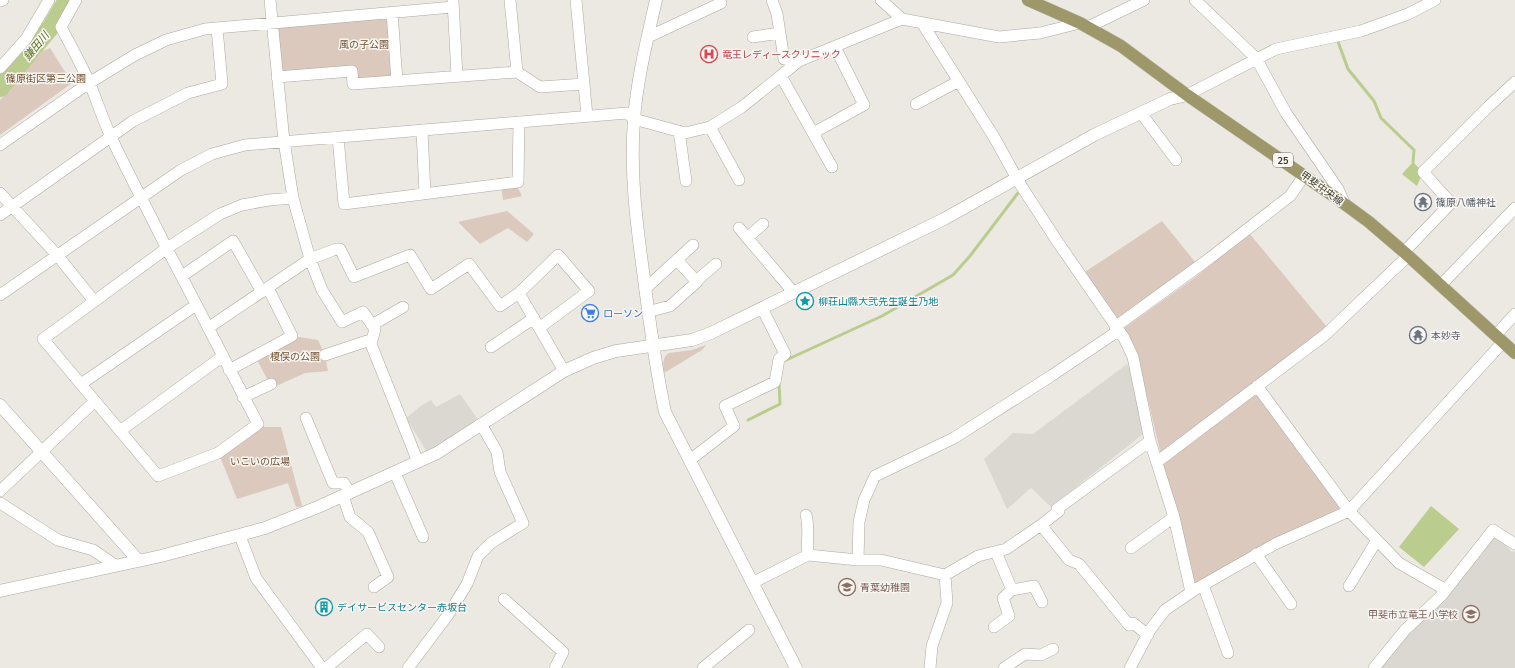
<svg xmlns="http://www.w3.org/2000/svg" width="1515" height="668" font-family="Mulish,'Noto Sans JP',sans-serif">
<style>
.built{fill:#dbd8d1}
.green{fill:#dbc9bd}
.water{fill:#bacc8e}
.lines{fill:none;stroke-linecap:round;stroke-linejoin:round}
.stream{stroke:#bacc8e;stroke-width:3}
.river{stroke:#bacc8e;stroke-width:18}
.minor-casing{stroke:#aca99e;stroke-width:12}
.tertiary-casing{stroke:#aca99e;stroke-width:13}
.primary-casing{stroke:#c8c7c2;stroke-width:13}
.minor{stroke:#fff;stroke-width:11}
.tertiary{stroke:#fff;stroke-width:12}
.primary{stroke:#9e976a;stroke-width:12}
.labels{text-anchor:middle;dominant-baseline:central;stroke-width:3;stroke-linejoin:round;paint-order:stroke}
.shield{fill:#f8f6f3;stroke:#747162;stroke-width:1}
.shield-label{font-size:9px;font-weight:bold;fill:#3b3824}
.park-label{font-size:10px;fill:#6f5131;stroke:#f8f6f3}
.health-label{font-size:10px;fill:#be3a42;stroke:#f8f6f3;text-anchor:start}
.street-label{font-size:10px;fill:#3b3824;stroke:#f8f6f3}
.worship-label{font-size:10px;fill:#5b616d;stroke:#f8f6f3;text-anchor:start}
.culture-label{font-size:10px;fill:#0d838f;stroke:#f8f6f3;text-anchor:start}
.shop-label{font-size:10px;fill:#366cbe;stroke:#f8f6f3;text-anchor:start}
.education-label{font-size:10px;fill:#785e54;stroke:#f8f6f3;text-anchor:start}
.water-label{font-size:11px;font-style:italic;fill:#5a7322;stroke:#f8f6f3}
</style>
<rect width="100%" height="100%" fill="#ebe9e2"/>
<!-- built -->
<path class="built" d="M1127,364L1129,368L1143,434L1051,507L1031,488L1007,509L984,459L1013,433L1033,434Z
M460,394L481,424L427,452L406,418L421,406L431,400L436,407Z
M1491,538H1499L1512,552L1515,551V668H1379Z"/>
<!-- green -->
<path class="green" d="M387,14L397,77L357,80L353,69L279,74L274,24Z
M50,48L72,83L0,135V100L43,51Z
M501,184H516L522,196L503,200Z
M507,211L534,234L527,242L508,228L480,244L458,222Z
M1162,221L1195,262L1117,322L1085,272Z
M1249,233L1327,327L1161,455L1136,349L1124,328L1193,279Z
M292,336L318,340L325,355L328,371L305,373L272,388L256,358Z
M706,345L702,350L664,373C663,365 662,357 669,353L692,350Z
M1256,389L1347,511L1192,589L1162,459Z
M259,427H281L302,506L296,507L288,483L237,499L219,454Z"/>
<!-- water -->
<path class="water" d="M1413,162L1423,172L1417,186L1402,174Z
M1431,506L1459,529L1424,567L1399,547Z"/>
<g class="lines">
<!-- stream -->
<path class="stream" d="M1337,39L1348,69L1374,101L1381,118L1414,150L1413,162
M784,361L882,316L953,275L970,256L1018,193
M748,420L780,404L779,382"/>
<!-- river -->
<path class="river" d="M0,88L51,27L67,0"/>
<!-- minor casing -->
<g class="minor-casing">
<path id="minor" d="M76,0L61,27C71,46 81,64 90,84C97,101 103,120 111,137C129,175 149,212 167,249C198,307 228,366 258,424L218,453L158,476L43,339L167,248L220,214L242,205L269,200L293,198
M270,0L284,141L293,198L310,259L322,290L342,322L363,312L375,329L371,344L418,462
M510,0L517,72
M576,0L587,116
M772,0L777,14L784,59L799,61
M881,0L902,19
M1195,0L1256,58L1286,113L1338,189L1345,205
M0,1L3,0
M453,1L457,76
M392,12L397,81
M922,23L994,137L1020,184L1057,241L1124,338L1133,357L1150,441L1174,517L1191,592
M1088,27L1144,0
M648,37L721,3
M753,37L780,33
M0,68L26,39L49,0
M781,76L832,167
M277,77L352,71L353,84L517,72L540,87L584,84
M1187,95L1276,49L1361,31L1408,14L1435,0
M916,104L959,81
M1141,113L1176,160
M710,127L739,180
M422,130L425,194
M679,131L686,181
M813,133L864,105L835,47
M338,137L344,204L518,182L519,122
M0,145L89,83L135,55L166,40L205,29L453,7
M0,193L57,255L94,301
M0,215L133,121L188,93L222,84L217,28
M739,228L794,293
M747,238L763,224
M1404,252L1451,203L1423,172L1488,107L1515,82
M182,276L233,241L262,292
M696,281L716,264
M1440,286L1515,208
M645,289L693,245
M519,293L564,371
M0,295L181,170L212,154L245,145L627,113L634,119L685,133L710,127L742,107L799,61L902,19L999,37L1040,33L1080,23
M647,312L670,306L697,282L677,260
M372,325L403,307
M1115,327L1210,258L1290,196L1304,176
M208,328L310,259L336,249H340L354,277L410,255L431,289L469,264L500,306L519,293L558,255L589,291L539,328
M1496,335L1515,314
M491,347L534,318
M325,355L367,341L371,344
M229,370L292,336L268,288
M81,384L196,305
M1257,386L1349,511L1399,563L1446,590
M243,397L271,384
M306,418L333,483H344L350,493
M120,431L223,356
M690,460L734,426L725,406L775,382L779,359L785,354L762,308
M1157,462L1325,335L1408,256
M395,473L423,537
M0,491L95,401
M343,496L350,517L368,532L388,577L374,587
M0,503L58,540L93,550L115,565
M806,515C810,529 806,541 808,555
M1041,525L1059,511L1057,509L1150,441
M240,536L256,578L322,668
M1131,548L1174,517
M996,552L1012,590L1034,586L1042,602
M1256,554L1291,604
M858,560L859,522L864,500L875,476L954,438L1051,376L1118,331
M752,583L808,555L858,560H881L945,575L978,556L1006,549L1041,525L1069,560L1079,564L1129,625L1133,623L1148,635
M1203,585L1228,653
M1349,586L1377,540
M504,599L563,652L555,668
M994,627L1009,616L1003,598L1012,590
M326,668L367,634L379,647
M408,668L448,615L467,584L478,556L491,543L523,523L500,472L497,452L481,424
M703,668L749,630
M930,668L932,646L947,603L945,575
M1004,668L1025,654L1041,655L1053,649
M1130,668L1150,630L1165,610L1196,589L1275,544L1349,511L1503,342
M1374,668L1405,630L1441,596L1493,530L1515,544"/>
</g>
<!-- tertiary casing -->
<g class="tertiary-casing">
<path id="tertiary" d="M656,0C647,40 637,79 634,120C630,171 636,220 643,271C649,318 655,366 665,412L796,668
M0,405L138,560
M0,591L161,556L265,528L318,507L437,453L564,371L593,358L616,351L692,340L711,333L944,219L1094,135L1170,99L1187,95"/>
</g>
<!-- primary casing -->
<g class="primary-casing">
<path id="primary" d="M1028,0L1080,23L1121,46L1187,95L1335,197L1369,222L1404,252L1515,353"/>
</g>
<!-- minor -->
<use href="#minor" class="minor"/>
<!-- tertiary -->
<use href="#tertiary" class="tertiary"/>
<!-- primary -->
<use href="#primary" class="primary"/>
</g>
<!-- icons -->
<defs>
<g id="hospital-ring" transform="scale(0.9)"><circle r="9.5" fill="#f8f6f3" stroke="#e0444e" stroke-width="1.5"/><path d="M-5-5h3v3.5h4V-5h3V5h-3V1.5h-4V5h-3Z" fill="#e0444e"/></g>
<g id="temple-ring" transform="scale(0.9)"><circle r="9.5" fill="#f8f6f3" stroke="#6b7280" stroke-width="1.5"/><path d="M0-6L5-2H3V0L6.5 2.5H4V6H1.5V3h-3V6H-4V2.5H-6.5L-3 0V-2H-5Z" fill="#6b7280"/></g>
<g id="sight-ring" transform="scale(0.9)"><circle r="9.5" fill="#f8f6f3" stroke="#0f9aa8" stroke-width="1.5"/><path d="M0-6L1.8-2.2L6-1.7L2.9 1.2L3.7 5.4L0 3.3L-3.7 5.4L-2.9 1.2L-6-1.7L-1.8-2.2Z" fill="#0f9aa8"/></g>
<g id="supermarket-ring" transform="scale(0.9)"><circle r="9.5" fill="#f8f6f3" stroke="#3f7fe0" stroke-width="1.5"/><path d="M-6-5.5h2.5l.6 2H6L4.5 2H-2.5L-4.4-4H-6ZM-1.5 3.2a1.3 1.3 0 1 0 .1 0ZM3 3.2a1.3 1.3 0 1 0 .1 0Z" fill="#3f7fe0"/></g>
<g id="school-ring" transform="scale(0.9)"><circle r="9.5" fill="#f8f6f3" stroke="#8d6e63" stroke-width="1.5"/><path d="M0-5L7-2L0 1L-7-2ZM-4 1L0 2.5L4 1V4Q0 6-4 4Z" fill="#8d6e63"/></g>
<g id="building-ring" transform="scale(0.9)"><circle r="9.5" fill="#f8f6f3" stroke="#0f9aa8" stroke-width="1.5"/><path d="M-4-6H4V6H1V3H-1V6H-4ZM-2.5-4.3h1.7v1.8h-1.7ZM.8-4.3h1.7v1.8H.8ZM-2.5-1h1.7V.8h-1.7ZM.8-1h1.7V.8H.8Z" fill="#0f9aa8"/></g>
</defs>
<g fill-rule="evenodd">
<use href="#hospital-ring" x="709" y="54"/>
<use href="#temple-ring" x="1423" y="202"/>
<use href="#sight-ring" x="805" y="301"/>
<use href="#supermarket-ring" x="590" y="313"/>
<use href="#temple-ring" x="1418" y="335"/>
<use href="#school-ring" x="847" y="587"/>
<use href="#building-ring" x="324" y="607"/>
<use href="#school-ring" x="1471" y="614"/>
</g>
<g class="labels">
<!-- shield labels -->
<rect class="shield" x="1273" y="153" width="20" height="14" rx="3"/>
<g class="shield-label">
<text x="1283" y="160">25</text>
</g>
<!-- park labels -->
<g class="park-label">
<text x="364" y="44">風の子公園</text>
<text x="46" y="78">篠原街区第三公園</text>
<text x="295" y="356">榎俣の公園</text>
<text x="260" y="461">いこいの広場</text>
</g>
<!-- health labels -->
<g class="health-label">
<text x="722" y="54">竜王レディースクリニック</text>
</g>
<!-- street labels -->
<g class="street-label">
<text transform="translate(1322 188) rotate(36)">甲斐中央線</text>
</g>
<!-- worship labels -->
<g class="worship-label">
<text x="1436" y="202">篠原八幡神社</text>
<text x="1431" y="335">本妙寺</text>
</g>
<!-- culture labels -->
<g class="culture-label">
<text x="818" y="301">柳荘山縣大弐先生誕生乃地</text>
<text x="337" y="607">デイサービスセンター赤坂台</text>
</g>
<!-- shop labels -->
<g class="shop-label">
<text x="603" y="313">ローソン</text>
</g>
<!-- education labels -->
<g class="education-label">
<text x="860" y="587">青葉幼稚園</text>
<text x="1458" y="614" text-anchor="end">甲斐市立竜王小学校</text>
</g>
<!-- water labels -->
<g class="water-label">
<text transform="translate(36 46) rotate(-50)">鎌田川</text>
</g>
</g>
</svg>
